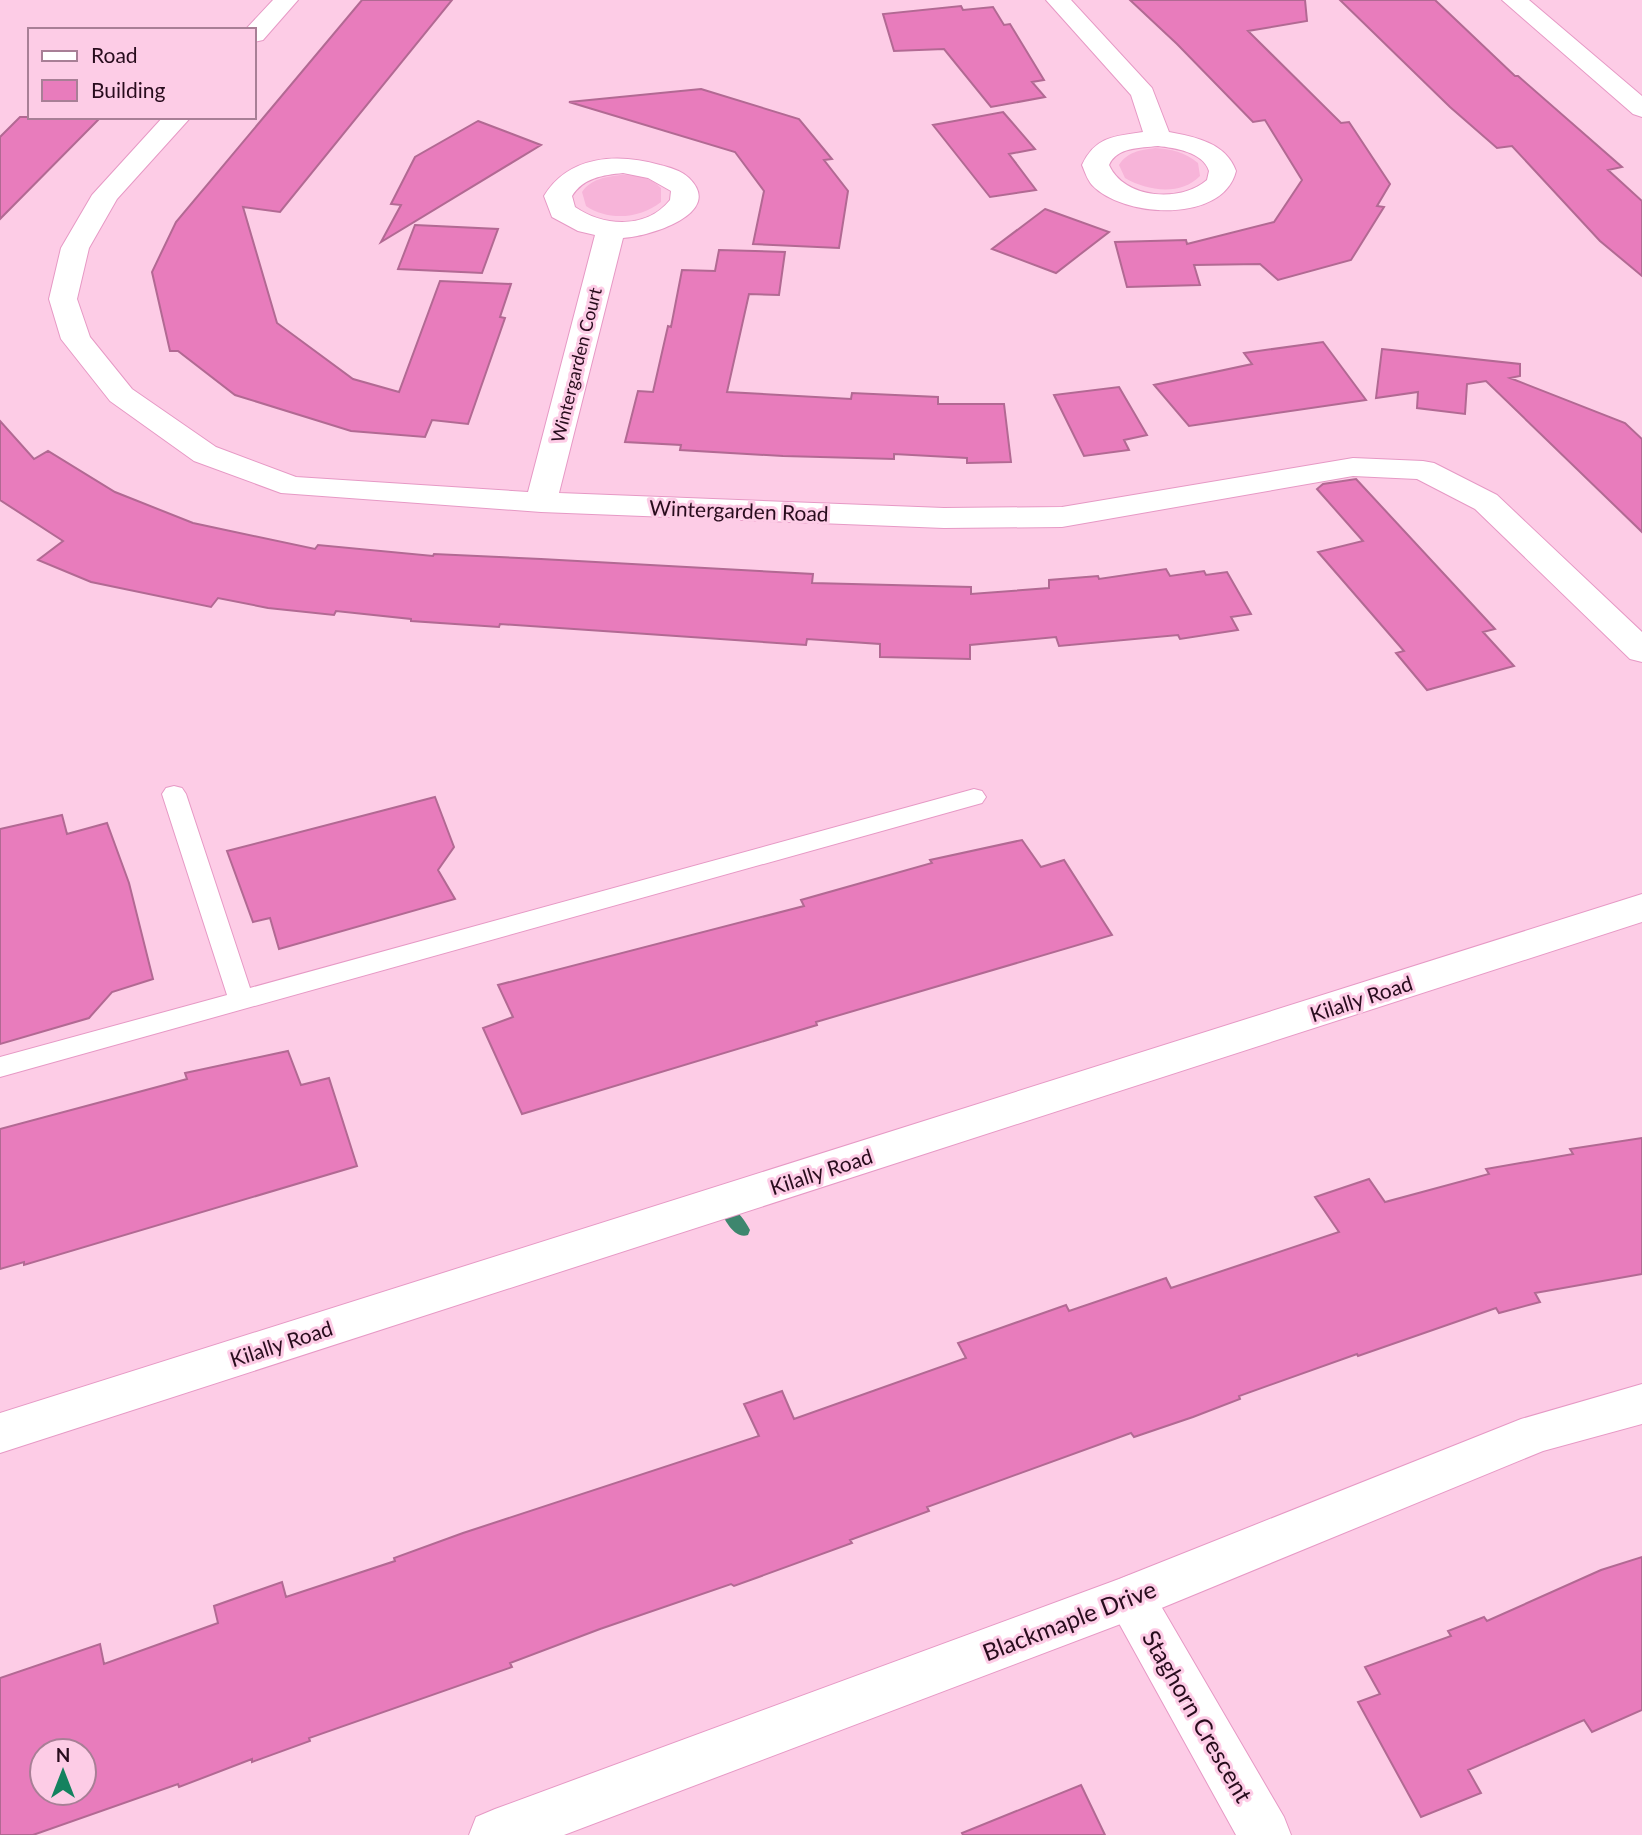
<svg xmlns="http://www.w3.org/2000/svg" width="1642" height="1835" font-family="Lato,sans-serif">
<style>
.green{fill:#f7b4d9}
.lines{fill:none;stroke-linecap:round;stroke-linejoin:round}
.stream{fill:#3e866e;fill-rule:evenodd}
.building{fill:#e87cbc;stroke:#b26993;stroke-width:2;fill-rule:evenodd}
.service-casing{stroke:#e699c5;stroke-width:2}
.minor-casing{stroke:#e699c5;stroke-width:2}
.tertiary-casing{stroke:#e699c5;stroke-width:2}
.service{fill:#fff;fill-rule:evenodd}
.minor{fill:#fff;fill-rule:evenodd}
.tertiary{fill:#fff;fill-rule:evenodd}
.labels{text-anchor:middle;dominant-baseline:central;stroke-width:6;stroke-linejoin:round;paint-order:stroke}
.far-street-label{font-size:18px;fill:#280c1d;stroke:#fdcce6}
.street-label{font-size:21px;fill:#280c1d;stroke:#fdcce6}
.near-street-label{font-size:24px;fill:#280c1d;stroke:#fdcce6}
</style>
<rect width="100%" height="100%" fill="#fdcce6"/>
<!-- green -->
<path class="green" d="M1155,148C1171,149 1185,152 1198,163L1200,176C1181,196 1147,191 1125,178L1119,165C1127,152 1140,150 1155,148Z
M620,175C636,175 650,177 661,188V202C640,219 608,221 586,206L582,192C591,179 605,177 620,175Z"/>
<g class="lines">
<!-- stream -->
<path class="stream" d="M729,1207C738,1210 745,1221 750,1230L748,1235C735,1239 727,1223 721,1213L723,1209Z"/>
</g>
<!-- building -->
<path class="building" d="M362,0H452L280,212L243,207L277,323L353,379L399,392L440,281L511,284L500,317L505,318L468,424L432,420L425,437L351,431L235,395L178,351H170L152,272L176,222Z
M1130,0H1305L1307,21L1248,31L1341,123L1349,122L1390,184L1377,206L1384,207L1351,260L1278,280L1260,264L1194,265L1200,285L1127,287L1115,242L1186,240L1187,244L1274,222L1302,180L1265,120L1253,122L1177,44Z
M1340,0H1435L1515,76H1518L1622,167L1608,170L1642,201V276L1600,241L1512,146L1497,148L1450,107Z
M961,6L963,10L993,7L1004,25L1010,24L1044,80L1032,82L1045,97L991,107L944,49L894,51L883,14Z
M701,89L799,119L832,159L824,160L848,191L839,248L753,244L764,191L735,152L569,102Z
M1003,112L1035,149L1009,154L1036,190L990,197L933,125Z
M20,117H101L0,219V137Z
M478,121L541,145L381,242L401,205L391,204L415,157Z
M1045,209L1109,232L1056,273L992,249Z
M415,225L498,229L482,273L398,269Z
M719,250L785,252L779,295L749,294L727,392L851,399L852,393L938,397V404H1004L1011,462L967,463V458L894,454V459L783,456L680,450L681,445L625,442L638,391L653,392L668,326L671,327L682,270L715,271Z
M1323,342L1366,400L1189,426L1154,385L1252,364L1244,353Z
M1382,349L1520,364V376L1510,378L1625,423L1642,439V532L1486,381L1467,384L1465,414L1417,408L1418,392L1376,398Z
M1119,387L1147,435L1124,440L1129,450L1084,456L1054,395Z
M0,421L34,459L48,451L115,492L193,523L315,549L318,545L433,556L434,554L541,559L813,574L812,583L971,587V594L1049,588V580L1098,576L1099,579L1166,569L1170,576L1204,571L1206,575L1227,572L1251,614L1231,617L1238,630L1180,639L1178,635L1059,646L1056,637L970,645V659L880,657V644L807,639L806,645L500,624L499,627L411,621V619L336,611L334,615L268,608L218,598L211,607L91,582L38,560L63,541L0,500Z
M1356,479L1495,629L1483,632L1514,666L1427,690L1396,653L1404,651L1318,552L1363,541L1317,489L1323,484Z
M435,797L454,847L438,870L455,899L279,949L270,918L253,922L227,851Z
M62,815L67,834L107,823L129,883L153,979L112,992L89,1018L0,1044V829Z
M1022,840L1041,867L1064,860L1112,935L816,1022L817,1025L522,1114L483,1028L513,1017L498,985L804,906L801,900L932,863L930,860Z
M288,1051L301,1085L329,1078L357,1166L24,1265V1262L0,1269V1129L187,1079L185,1073Z
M1642,1138V1274L1535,1293L1540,1302L1499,1313L1496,1308L1358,1356L1357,1354L1239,1396L1240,1399L1193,1417L1134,1437L1131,1433L927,1507L929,1511L850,1540L852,1543L734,1586L731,1584L600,1629L510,1663L512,1667L309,1738L310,1741L252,1762V1759L179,1787L178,1784L33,1835H0V1678L100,1644L104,1664L218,1623L214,1606L282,1582L286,1597L395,1561L394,1558L463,1533L759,1436L744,1404L782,1391L794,1419L966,1358L958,1343L1066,1305L1069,1311L1166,1278L1171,1288L1339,1232L1315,1197L1369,1179L1385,1202L1489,1174L1486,1169L1573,1154L1570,1149ZM42,1751H84V1793H42Z
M1642,1557V1710L1592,1732L1584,1720L1468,1770L1481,1793L1421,1817L1358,1702L1380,1694L1365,1667L1451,1636L1448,1631L1484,1617L1487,1621L1601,1570Z
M1081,1785L1105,1835H963L962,1833Z"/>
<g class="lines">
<!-- service casing -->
<g class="service-casing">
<path id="service" d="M174,786L182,788L186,794L250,988L974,789L982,791L986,797L982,803L0,1077V1057L227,995L162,794L166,788Z"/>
</g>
<!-- minor casing -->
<g class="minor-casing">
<path id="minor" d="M273,0H298L263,40L254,42V30H245Z
M1046,0H1071L1152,88L1169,132C1196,137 1226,143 1236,171C1223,224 1123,218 1092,185C1087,179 1085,172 1082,165C1095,137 1114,136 1143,132L1131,95ZM1158,146C1175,148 1203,152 1209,171L1207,180C1181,203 1124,199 1109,165C1117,147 1140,148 1158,146Z
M1502,0H1529L1642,96V117L1633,114Z
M163,117H191L117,199L89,248L77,299L90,337L132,389L216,447L296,477L528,492L595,235L578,231L552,217L544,196C569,155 618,153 660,165C669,167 682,171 689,178C726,214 647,237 623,238L559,493L944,508L1062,507L1353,458L1423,461L1434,463L1497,495L1642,632V662L1630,659L1475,509L1417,479L1353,476L1062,527L944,528L541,512L281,493L194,461L110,401L61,339L49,299L61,248L92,195ZM623,173L648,178L671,191L670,200C647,229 604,227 575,207L572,196C583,178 603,175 623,173Z
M1130,1575L1147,1582L1284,1817L1291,1835H1236L1105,1598L1113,1582Z"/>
</g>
<!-- tertiary casing -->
<g class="tertiary-casing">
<path id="tertiary" d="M1642,894V922L0,1453V1413Z
M1642,1384V1424L1543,1451L1147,1614L564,1835H469L476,1817L495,1809L1119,1579L1521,1419Z"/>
</g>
<!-- service -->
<use href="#service" class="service"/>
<!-- minor -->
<use href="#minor" class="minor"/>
<!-- tertiary -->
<use href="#tertiary" class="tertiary"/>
</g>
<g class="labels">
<!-- far-street labels -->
<g class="far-street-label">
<text transform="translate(576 365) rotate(-76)">Wintergarden Court</text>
</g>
<!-- street labels -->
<g class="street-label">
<text transform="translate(739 510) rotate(2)">Wintergarden Road</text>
<text transform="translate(1361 998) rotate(-18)">Kilally Road</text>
<text transform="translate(821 1171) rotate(-18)">Kilally Road</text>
<text transform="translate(281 1343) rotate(-18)">Kilally Road</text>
</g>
<!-- near-street labels -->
<g class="near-street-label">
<text transform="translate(1069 1620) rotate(-21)">Blackmaple Drive</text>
<text transform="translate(1198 1716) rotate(60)">Staghorn Crescent</text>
</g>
</g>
<!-- legend -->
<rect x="28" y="28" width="228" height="91" fill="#fdcce6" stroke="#a87f96" stroke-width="2"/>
<rect x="42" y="51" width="35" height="10" fill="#ffffff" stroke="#a87f96" stroke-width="2"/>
<text x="91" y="63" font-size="21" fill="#280c1d">Road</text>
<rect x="42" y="80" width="35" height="21" fill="#e87cbc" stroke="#a87f96" stroke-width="2"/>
<text x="91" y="98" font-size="21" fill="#280c1d">Building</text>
<!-- north arrow -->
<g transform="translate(63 1772)"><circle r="33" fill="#fdcce6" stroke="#a87f96" stroke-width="2"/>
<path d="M0-5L12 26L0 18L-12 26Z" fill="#14825f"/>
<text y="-10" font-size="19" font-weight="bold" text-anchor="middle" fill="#280c1d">N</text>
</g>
</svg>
